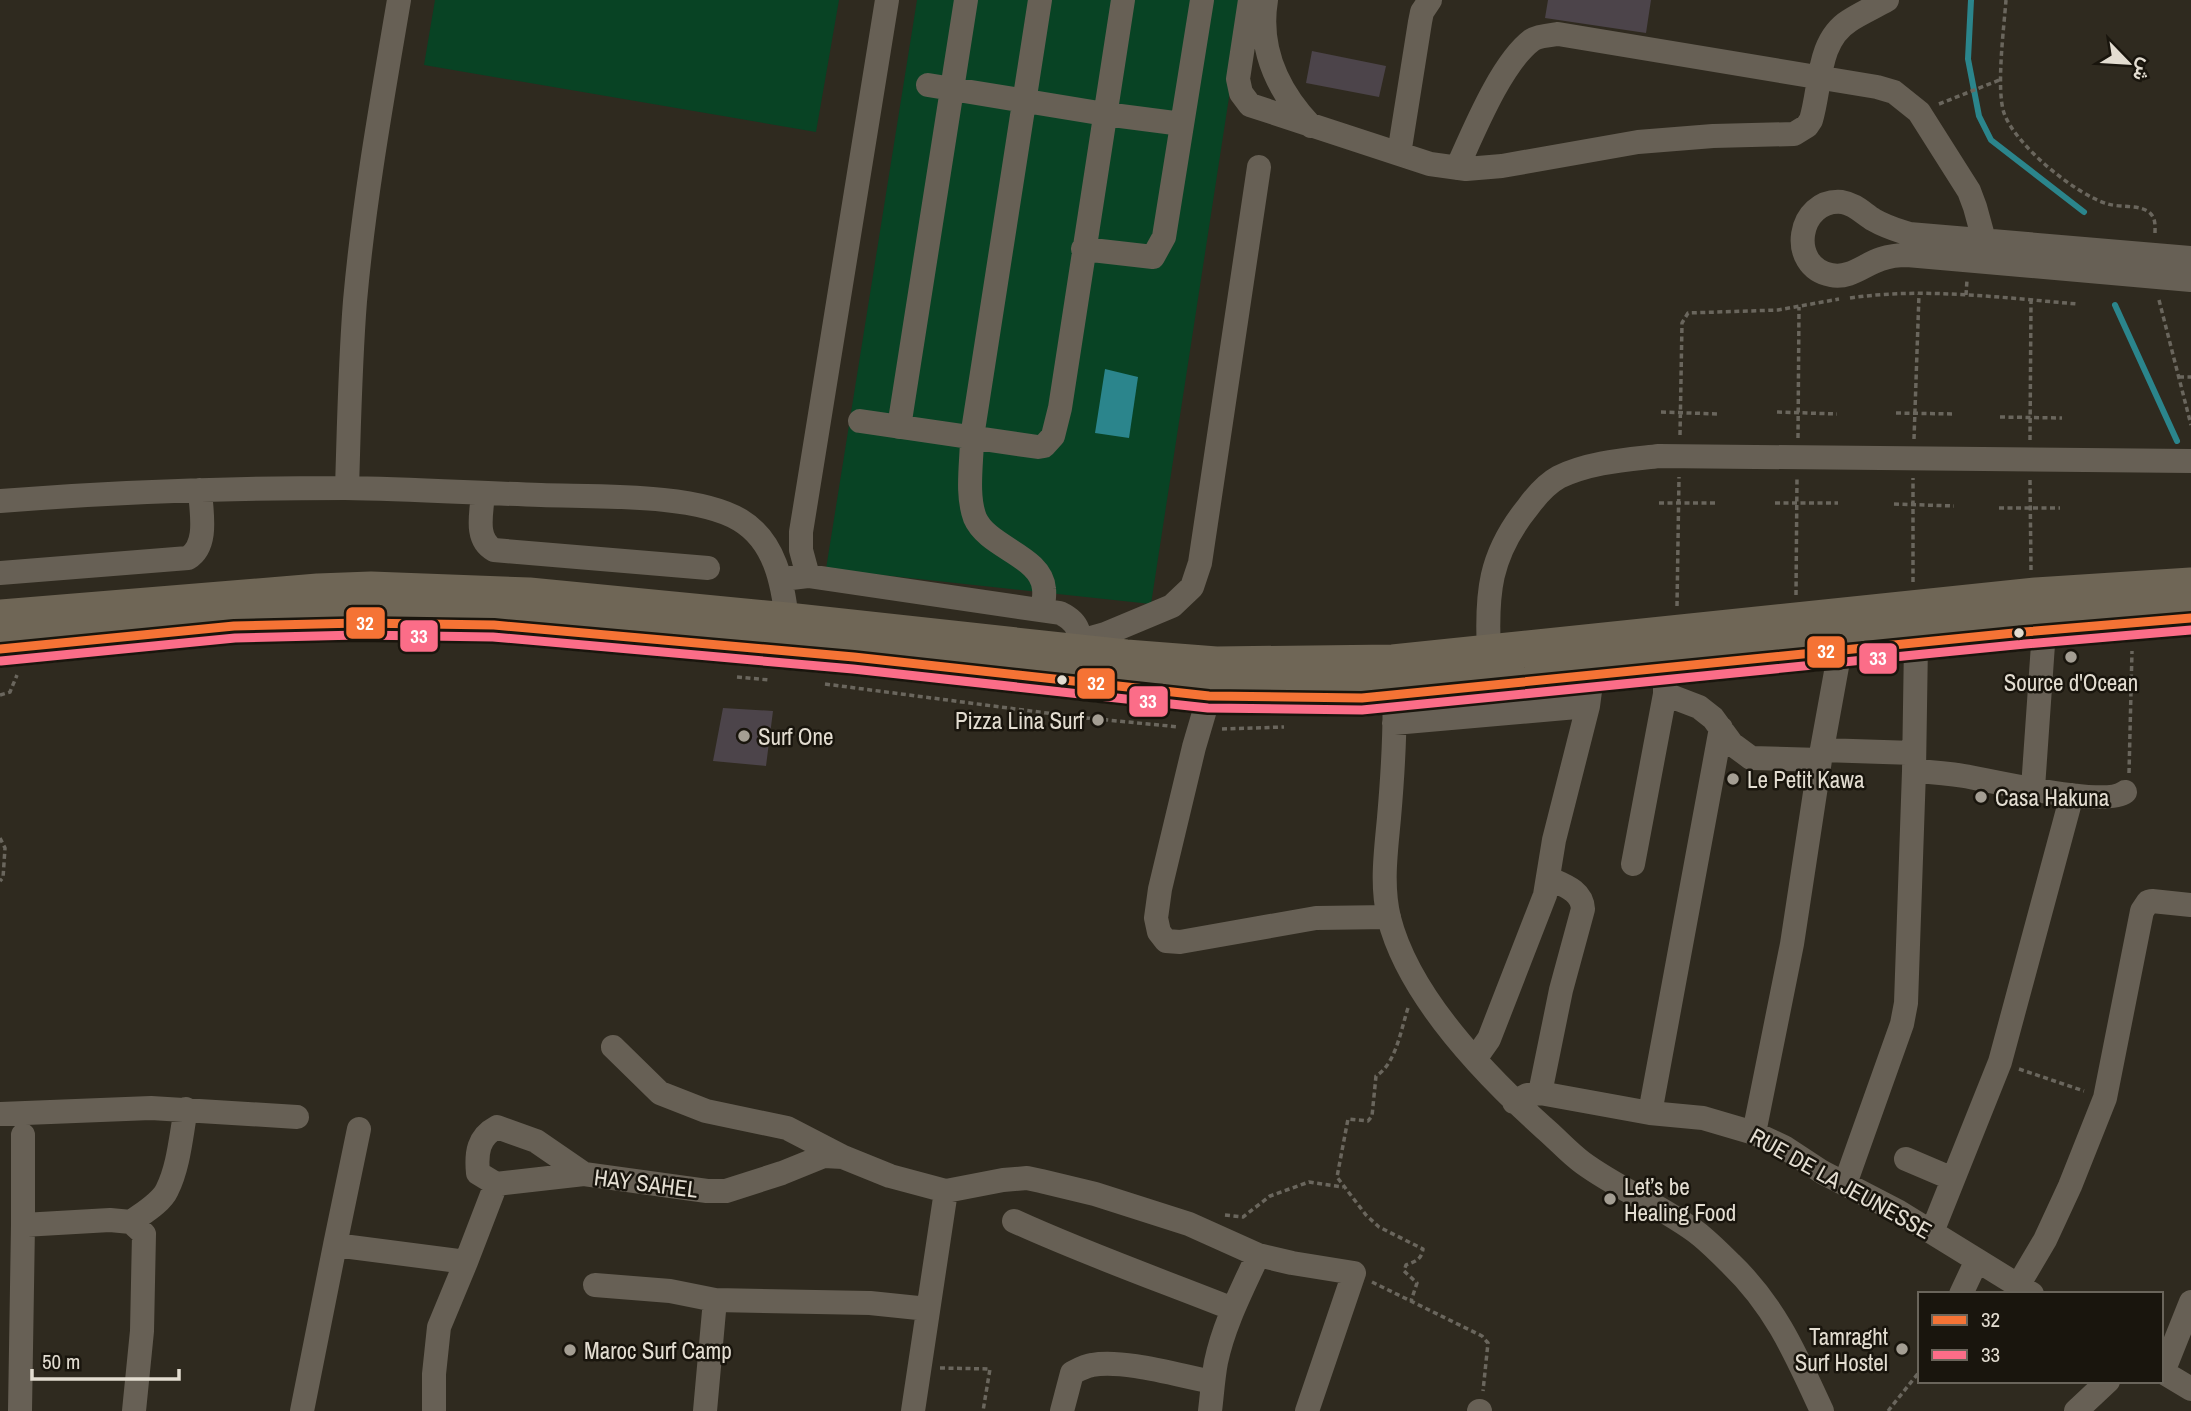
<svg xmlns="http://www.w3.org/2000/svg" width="2191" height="1411" font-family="'Archivo Narrow',Vazirmatn,sans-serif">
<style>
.green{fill:#084324}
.water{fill:#2b858c}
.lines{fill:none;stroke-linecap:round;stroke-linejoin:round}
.stream{stroke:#2b858c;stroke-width:6}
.building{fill:#4c444a}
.path{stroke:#6a665d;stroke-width:3.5;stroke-dasharray:5 3.5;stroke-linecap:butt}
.minor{stroke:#676055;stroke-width:24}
.highway{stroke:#6f6656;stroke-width:37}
.bus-1-casing{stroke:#19150d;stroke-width:14}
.bus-2-casing{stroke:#19150d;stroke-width:14}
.bus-1{stroke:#f57335;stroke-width:9}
.bus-2{stroke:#fb6d88;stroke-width:9}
.bus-dot{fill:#e3ddd1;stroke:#19150d;stroke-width:2.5}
.poi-dot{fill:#a49e93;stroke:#19150d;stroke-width:2.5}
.labels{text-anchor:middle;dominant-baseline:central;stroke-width:5;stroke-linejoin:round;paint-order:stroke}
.poi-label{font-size:23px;fill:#e3ddd1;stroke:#19150d;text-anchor:start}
.street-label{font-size:23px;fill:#e3ddd1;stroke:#19150d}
.line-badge{stroke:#19150d;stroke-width:2.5}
.badge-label{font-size:19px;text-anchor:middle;font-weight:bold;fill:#fff}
</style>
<rect width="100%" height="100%" fill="#2f2a1f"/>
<!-- green -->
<path class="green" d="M435,0H839L816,132L424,65Z
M917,0H1244L1151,604L826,569Z"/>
<!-- water -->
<path class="water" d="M1105,369L1138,377L1129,438L1095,433Z"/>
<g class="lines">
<!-- stream -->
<path class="stream" d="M1971,0L1968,59L1979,116L1991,140L2084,212
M2115,305L2177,441"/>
</g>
<!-- building -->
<path class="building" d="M1548,0H1651L1646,33L1545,18Z
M1312,51L1386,66L1379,97L1306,83Z
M723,708L773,711L766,766L713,761Z"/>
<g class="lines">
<!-- path -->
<path class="path" d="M2006,0C2004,27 1996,89 2004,113C2015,145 2076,195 2108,204C2121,208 2140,204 2150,213C2156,219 2155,226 2155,233
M1939,104L2002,79
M1966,295L1967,280
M1850,298C1925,287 2003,298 2078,304
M2159,300L2191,425
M2179,377H2191
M1661,412L1719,414
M1777,412L1837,414
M1896,413L1955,414
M2000,417L2062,418
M1680,435L1682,323L1688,313L1778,310L1839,299
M1798,438L1799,307
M1914,439L1919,294
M2030,440L2031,301
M2030,480L2031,570
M1659,503H1717
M1775,503H1838
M1894,504L1954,506
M1999,508H2060
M1913,582V478
M1796,595L1797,477
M1677,606L1679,477
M737,677L769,680
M825,684L1077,717L1179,727
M0,695L10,692L17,675
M1222,729L1284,727
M2129,773L2132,651
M0,838L5,848L3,878L0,881
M1408,1008C1401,1029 1396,1064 1376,1076L1372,1116L1368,1121L1348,1119L1337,1177L1366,1215L1379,1227L1423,1249C1421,1260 1416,1261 1406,1265L1404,1271L1417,1283L1411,1301
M2019,1069L2084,1091
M1225,1215L1243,1217L1270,1196L1309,1182L1343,1187
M1372,1282L1482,1336L1488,1343L1483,1391
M940,1368L990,1369L983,1411
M1888,1411L1920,1371"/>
<!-- minor -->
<path class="minor" d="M1040,0L972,437C972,462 966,494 975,518C988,548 1042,556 1044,589C1045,596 1043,603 1043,610
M1250,0L1238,79L1241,93L1250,105L1430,164L1466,169L1502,166L1638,142L1713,136L1794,134L1807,126L1811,120C1821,87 1817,41 1849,21C1861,13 1875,7 1887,0
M1266,0C1258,49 1277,90 1311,126
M928,85L1105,114L1182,124
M1399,154L1420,22L1422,12L1430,0
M1457,168C1473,133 1501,63 1532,40C1538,36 1550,35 1558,34L1877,87L1894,92L1919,112L1969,191L1975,207L1984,240
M1083,249L1153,257L1164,237L1202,0
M2191,258L1909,234C1897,230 1886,227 1874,220C1864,214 1855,204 1842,202C1797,198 1787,267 1831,275C1850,279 1865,264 1881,259C1890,256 1898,255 1907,255L2191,280
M860,421L1038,447L1044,446L1053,436L1060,408L1123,0
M899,427L966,0
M347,488C349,426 350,364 355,301C364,200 382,100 399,0
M483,493C482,512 474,539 494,550L708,568
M0,501C115,492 230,488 345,488C410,489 476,493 541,495C593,497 696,493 740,520C775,541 783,583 787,621
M0,573L188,558C209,545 201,511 200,490
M808,576L801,550V532L887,0
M791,578L808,576L1060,613C1081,623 1080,634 1079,656
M1080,641L1105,634L1172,606L1192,587L1200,563L1259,167
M1489,653C1486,594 1489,555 1528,507C1536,496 1548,483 1559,477C1591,462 1625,460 1659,456L2191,461
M1665,668V694L1699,707L1713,718L1732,744L1751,758L1820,760
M1394,681C1396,726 1393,772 1389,818C1386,851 1381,885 1389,918C1409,997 1485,1075 1544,1128C1557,1139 1569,1153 1583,1163C1620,1190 1664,1207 1700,1235C1711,1244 1721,1254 1731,1264C1776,1307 1797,1357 1822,1411
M1209,696L1194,747L1160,889L1156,918L1159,932L1166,941L1180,942L1316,918L1389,917
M1394,723L1588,706L1590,691
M1822,750L1914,753
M1914,771C1931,772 1947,773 1964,776C1993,781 2104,808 2125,792
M2033,788L2044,630
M1633,864L1665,694
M613,1047L660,1093L706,1111L787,1128L843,1157
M1475,1059L1489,1039L1545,895L1554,840L1588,706
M1540,1093L1561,990L1583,909C1582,890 1563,885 1548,878
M1514,1102L1527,1095L1540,1093L1650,1113L1703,1118L1754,1133L1784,1147L1822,1172L1899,1212L2032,1294
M1650,1113L1721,728
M0,1114L151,1108L297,1117
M1754,1133L1792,944L1820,760L1840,650
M23,1135V1225
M1906,1159L1953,1179
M496,1184L478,1173C476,1153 478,1137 497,1127L536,1141L584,1174
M1845,1184L1902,1024L1906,1003L1914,771L1916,643
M946,1191L1003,1180L1027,1178L1041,1181L1095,1194L1189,1224L1258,1255
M1014,1221C1086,1254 1160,1280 1233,1309
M131,1222C143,1213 161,1203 167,1190C179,1166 181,1135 186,1109
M1932,1232L2000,1062L2072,795
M335,1245L359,1129
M2019,1284L2045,1240L2070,1186L2105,1098L2142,911L2148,902L2152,901L2191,905
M595,1285L670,1291L715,1300L870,1303L928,1309
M1961,1294L1977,1260
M2161,1371L2191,1389
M2163,1372L2191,1302
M20,1411L23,1225L110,1220L131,1222L144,1234L142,1331L134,1411
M302,1411L335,1245L466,1262L496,1184L584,1174L707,1191H726L782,1173L824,1156L843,1157L890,1176L946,1191L913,1411
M434,1411V1374L439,1327L466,1262
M705,1411L715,1300
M1062,1411L1072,1373C1078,1370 1085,1366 1092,1365C1124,1359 1180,1376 1213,1382
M1210,1411C1212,1395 1213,1378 1216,1362C1224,1324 1242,1290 1258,1255L1292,1263L1354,1273L1307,1411
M1479,1411H1480
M2076,1411L2108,1381"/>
<!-- highway -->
<path class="highway" d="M0,618L318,592L371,590L529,596L787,621L1126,658L1216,665L1393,663L2036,596L2191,586
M0,649L234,626L359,623L494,625L854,657L1209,696L1362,698L2024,632L2191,618"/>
<!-- bus-1 casing -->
<g class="bus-1-casing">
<path id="bus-1" d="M0,649L234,626L359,623L494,625L854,657L1209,696L1362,698L2024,632L2191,618"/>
</g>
<!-- bus-2 casing -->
<g class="bus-2-casing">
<path id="bus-2" d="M1,661L235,638L359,635L493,637L853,669L1208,708L1362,710L2025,644L2191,630"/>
</g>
<!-- bus-1 -->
<use href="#bus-1" class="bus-1"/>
<!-- bus-2 -->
<use href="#bus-2" class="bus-2"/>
</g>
<!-- markers -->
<g class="bus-dot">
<circle cx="2019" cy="633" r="6"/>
<circle cx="1062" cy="680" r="6"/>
</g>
<g class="poi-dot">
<circle cx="2071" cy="657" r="7"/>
<circle cx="1098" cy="720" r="7"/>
<circle cx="744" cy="736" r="7"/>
<circle cx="1733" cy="779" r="7"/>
<circle cx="1981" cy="797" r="7"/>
<circle cx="1610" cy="1199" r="7"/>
<circle cx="1902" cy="1349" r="7"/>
<circle cx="570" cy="1350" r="7"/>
</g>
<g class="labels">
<!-- poi labels -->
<g class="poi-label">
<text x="2071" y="682" text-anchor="middle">Source d'Ocean</text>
<text x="1084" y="720" text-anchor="end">Pizza Lina Surf</text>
<text x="758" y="736">Surf One</text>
<text x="1747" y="779">Le Petit Kawa</text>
<text x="1995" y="797">Casa Hakuna</text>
<text x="1624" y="1186">Let’s be<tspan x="1624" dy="26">Healing Food</tspan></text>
<text x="1888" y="1336" text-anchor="end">Tamraght<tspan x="1888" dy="26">Surf Hostel</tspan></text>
<text x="584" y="1350">Maroc Surf Camp</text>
</g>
<!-- street labels -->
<g class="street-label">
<text transform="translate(646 1183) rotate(7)">HAY SAHEL</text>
<text transform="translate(1841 1183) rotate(29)">RUE DE LA JEUNESSE</text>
</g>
</g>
<g class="line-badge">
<rect x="345" y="606" width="41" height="34" rx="7" fill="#f57335"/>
<rect x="399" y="619" width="40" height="34" rx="7" fill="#fb6d88"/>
<rect x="1806" y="635" width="40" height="34" rx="7" fill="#f57335"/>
<rect x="1858" y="642" width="40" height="33" rx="7" fill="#fb6d88"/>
<rect x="1076" y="667" width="40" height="33" rx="7" fill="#f57335"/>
<rect x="1128" y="685" width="41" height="33" rx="7" fill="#fb6d88"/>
</g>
<g class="badge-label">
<text x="365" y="630">32</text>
<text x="419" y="643">33</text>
<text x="1826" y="658">32</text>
<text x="1878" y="665">33</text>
<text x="1096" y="690">32</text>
<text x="1148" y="708">33</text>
</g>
<!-- legend -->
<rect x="1918" y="1292" width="245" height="91" fill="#19150d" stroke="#6a655b" stroke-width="2"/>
<rect x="1932" y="1315" width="35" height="10" fill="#f57335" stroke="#6a655b" stroke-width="2"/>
<text x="1981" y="1327" font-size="21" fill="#e3ddd1">32</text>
<rect x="1932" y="1350" width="35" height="10" fill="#fb6d88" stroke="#6a655b" stroke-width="2"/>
<text x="1981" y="1362" font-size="21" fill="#e3ddd1">33</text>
<!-- north arrow -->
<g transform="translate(2128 63) rotate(115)" stroke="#19150d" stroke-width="5" paint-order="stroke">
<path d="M0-5L12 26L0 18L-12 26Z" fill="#e3ddd1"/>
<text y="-10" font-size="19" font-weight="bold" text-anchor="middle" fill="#e3ddd1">ش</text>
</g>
<!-- scale -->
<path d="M32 1369v10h147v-10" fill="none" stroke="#e3ddd1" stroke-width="3.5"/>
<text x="42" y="1369" font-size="21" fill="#e3ddd1" stroke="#19150d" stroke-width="5" paint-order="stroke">50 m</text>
</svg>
